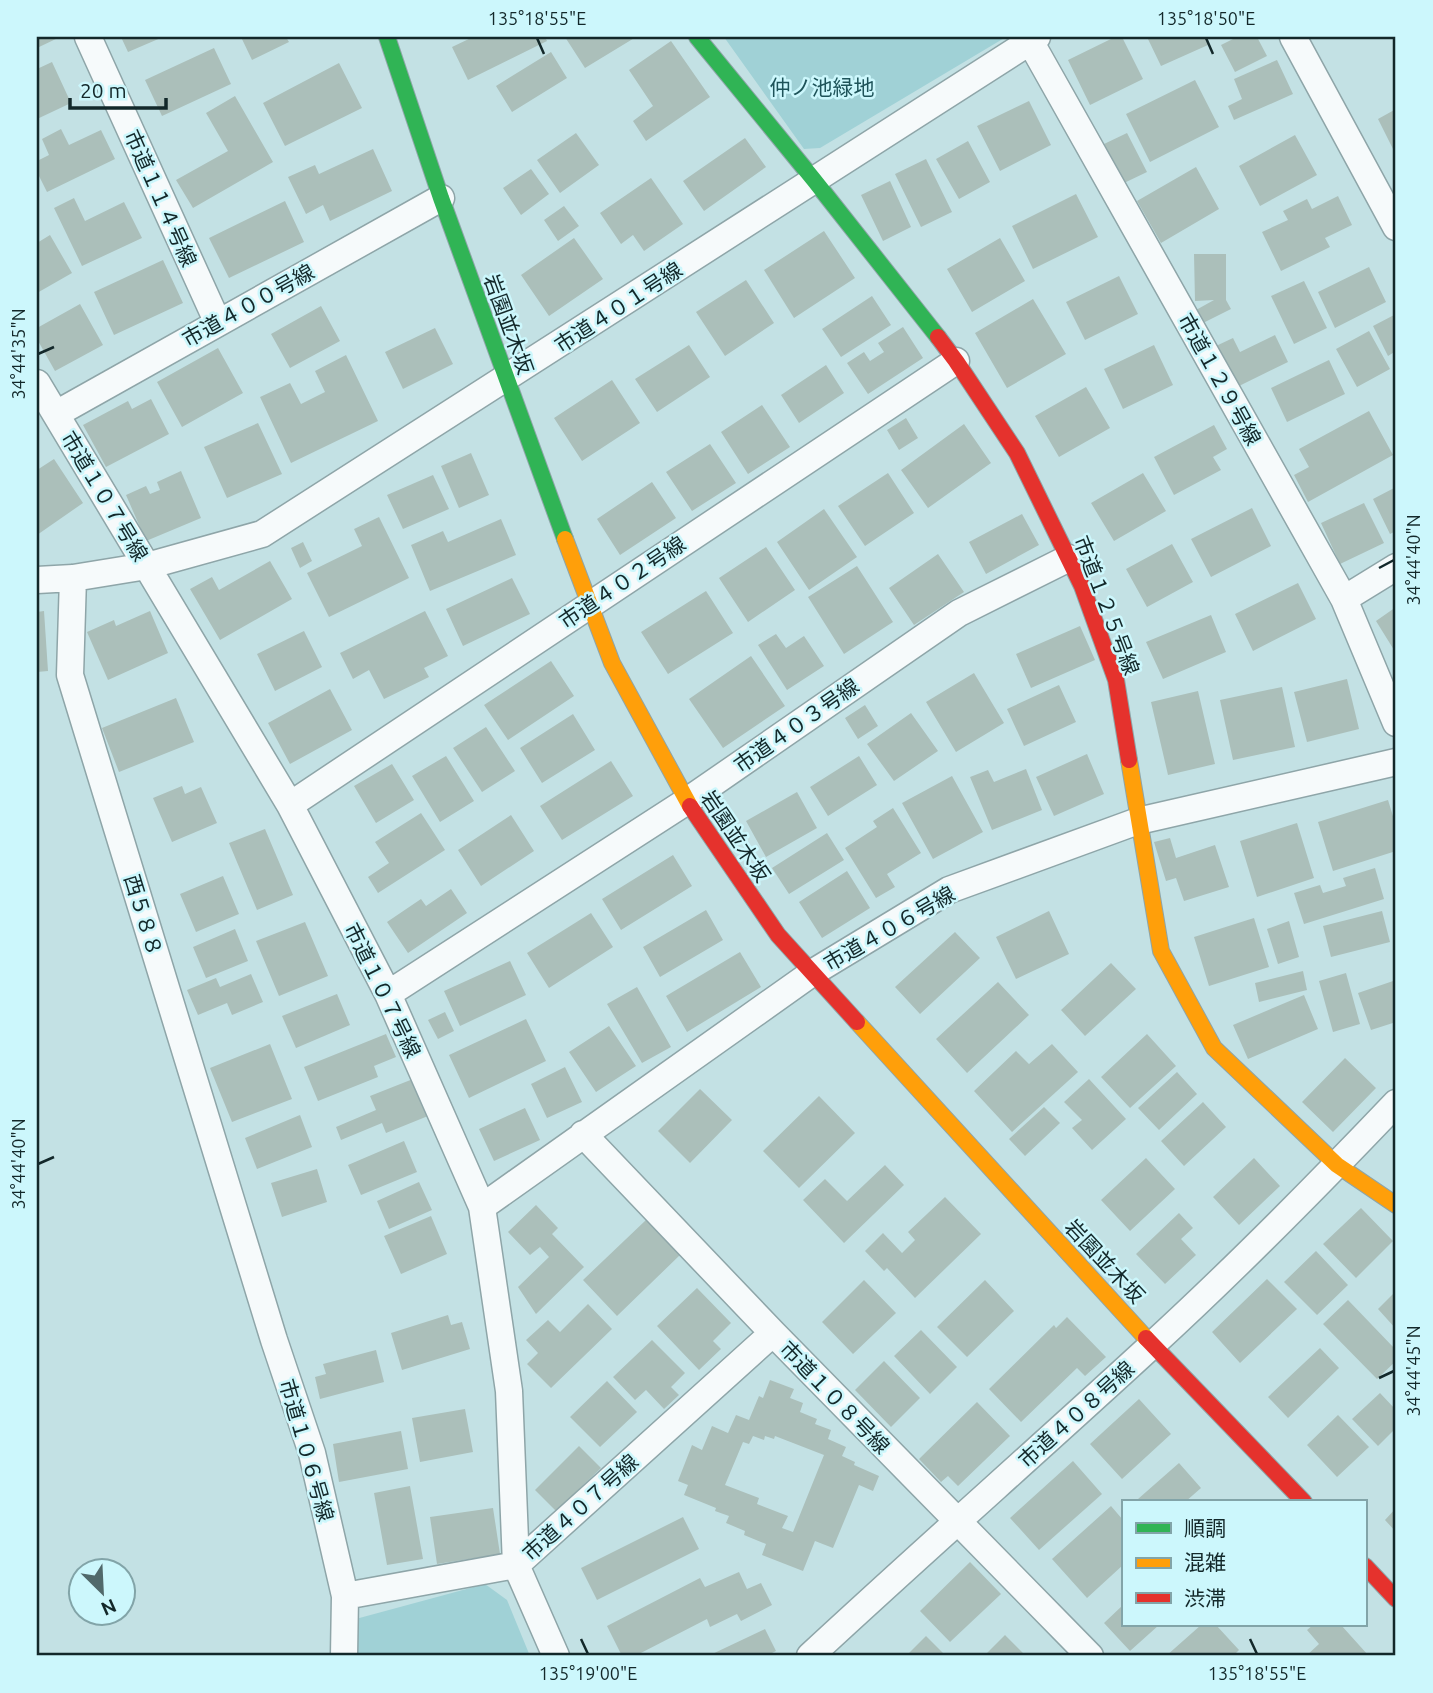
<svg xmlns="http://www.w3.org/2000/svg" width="1433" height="1693" font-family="Ubuntu,'Noto Sans JP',sans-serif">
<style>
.green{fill:#a0d1d6}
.building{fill:#abbfba;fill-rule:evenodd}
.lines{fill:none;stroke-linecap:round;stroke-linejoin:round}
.street-casing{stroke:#8ea5a8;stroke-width:29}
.fast-casing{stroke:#8ea5a8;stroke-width:18}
.slow-casing{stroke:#8ea5a8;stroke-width:18}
.jam-casing{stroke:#8ea5a8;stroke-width:18}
.street{stroke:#f6fafb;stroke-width:26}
.fast{stroke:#30b455;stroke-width:16}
.slow{stroke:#ff9f0a;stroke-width:16}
.jam{stroke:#e5322d;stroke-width:16}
.ticks{fill:none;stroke:#13282a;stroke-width:2.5}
.labels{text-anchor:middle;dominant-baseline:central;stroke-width:5;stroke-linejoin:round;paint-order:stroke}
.park-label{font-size:21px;fill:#1e5359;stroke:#ccf7fc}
.street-label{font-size:21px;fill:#13282a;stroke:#ccf7fc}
.neatline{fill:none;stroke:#13282a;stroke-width:2.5}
.ticks-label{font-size:18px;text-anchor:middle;fill:#13282a}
</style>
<rect width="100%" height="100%" fill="#c3e1e4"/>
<!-- green -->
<path class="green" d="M724,37H1006L820,148L804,149Z
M485,1584L507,1600L530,1656H354L352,1620Z"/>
<!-- building -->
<path class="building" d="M37,37H60L37,48Z
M121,37H163L128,52Z
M241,37H286L289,42L252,60Z
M473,37H545L547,41L468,80L452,47Z
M565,37H636L585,68Z
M1115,37H1122L1143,79L1090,105L1068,60Z
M1147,37H1205L1208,45L1161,66Z
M1237,37H1257L1267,56L1235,72L1221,45Z
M671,41L710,97L646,141L633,121L653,106L629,70Z
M214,48L231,84L162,116L145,80Z
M551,52L567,78L512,112L496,86Z
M1277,60L1293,94L1234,120L1228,106L1242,99L1234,79Z
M52,62L71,103L37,119V69Z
M339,63L362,108L285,146L263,103Z
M1195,80L1219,127L1150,162L1126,114Z
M235,96L273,162L193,208L176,180L228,151L206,113Z
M1029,101L1051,145L1000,171L977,126Z
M1396,109V155L1378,119Z
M61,129L69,145L101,130L115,159L47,192L37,172V161L49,155L42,139Z
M576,133L599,165L560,193L537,160Z
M1127,133L1147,172L1124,183L1104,144Z
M1295,135L1317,175L1260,206L1239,166Z
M745,138L766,167L704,211L683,181Z
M968,141L990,182L959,199L936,159Z
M373,149L392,191L330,221L323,205L306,214L288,177L315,165L319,174Z
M926,159L952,212L921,227L895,174Z
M1196,167L1219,209L1161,243L1137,201Z
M531,169L549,194L521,215L503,188Z
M651,178L683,224L644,251L633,235L621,244L600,213Z
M890,181L911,227L883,241L861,195Z
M1076,194L1098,237L1033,269L1012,226Z
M1338,196L1352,225L1325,238L1330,247L1281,271L1262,232L1288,220L1283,211L1307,199L1312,209Z
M74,198L85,221L124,202L142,238L82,266L54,208Z
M285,201L304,242L229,278L209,238Z
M564,206L579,226L558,241L544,220Z
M824,231L855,278L794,318L764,270Z
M50,235L72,273L37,293V243Z
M574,238L603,279L549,316L521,275Z
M1000,238L1025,281L972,312L947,269Z
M1194,254H1226V300L1231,309L1203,323L1196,310L1214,300L1195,301Z
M163,260L183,303L114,335L94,292Z
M1369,267L1386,302L1335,328L1318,292Z
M1119,276L1138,314L1085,340L1066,302Z
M746,280L774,323L725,356L696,312Z
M1304,281L1327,328L1294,344L1271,296Z
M872,296L891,325L841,357L822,329Z
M1033,299L1066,354L1007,388L975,333Z
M80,304L103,345L55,371L37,339V328Z
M321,306L340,341L290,368L271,334Z
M1396,314V351L1388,356L1373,326Z
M903,327L923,358L868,394L847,363L864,352L870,361L884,352L878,343Z
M435,328L453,364L403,389L385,352Z
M1369,331L1390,369L1357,387L1336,349Z
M1275,335L1288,362L1237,387L1216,346L1233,338L1240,352Z
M689,345L710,377L657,412L635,379Z
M1154,345L1173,385L1123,409L1104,369Z
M218,348L243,393L182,427L157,382Z
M346,355L378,421L291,463L260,397L290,383L301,404L325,392L315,371Z
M1329,360L1345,394L1287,422L1271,388Z
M826,365L844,393L799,423L781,395Z
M612,380L640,423L582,461L554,418Z
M1086,387L1110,428L1059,457L1035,416Z
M151,399L169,434L106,467L83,425L128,401L132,409Z
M762,405L790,447L748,474L721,432Z
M1369,411L1393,455L1308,502L1294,475L1309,467L1299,449Z
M906,418L918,438L899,450L887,430Z
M258,423L282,474L227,498L204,447Z
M964,424L991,463L928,508L901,470Z
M1214,425L1227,449L1213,457L1221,470L1174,495L1154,457Z
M710,444L736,483L692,511L666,472Z
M471,453L489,495L459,508L441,466Z
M54,459L83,503L37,535V470Z
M181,471L201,518L146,541L126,495L146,486L150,494L160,490L157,482Z
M888,473L914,513L865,546L838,506Z
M1143,473L1166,511L1114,541L1091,503Z
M433,475L449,509L403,529L387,495Z
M652,482L676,518L620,555L597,519Z
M1396,487V531L1390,534L1373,499Z
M1364,503L1384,543L1340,564L1321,523Z
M1252,508L1271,546L1211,577L1191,539Z
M824,509L857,557L809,590L777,542Z
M1022,514L1039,545L986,574L969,542Z
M379,517L409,578L329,617L307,573L362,546L354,529Z
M501,519L516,555L430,591L411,545L443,531L448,542Z
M303,542L312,561L300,568L291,548Z
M1172,544L1193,582L1147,607L1126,569Z
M766,547L795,590L748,622L719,578Z
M938,554L964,592L914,625L889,588Z
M270,561L292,599L220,640L190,589L212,577L219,590Z
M857,566L893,622L844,654L808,597Z
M512,578L530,614L463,646L446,609Z
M1298,583L1316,619L1253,651L1235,614Z
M706,591L733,633L668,674L641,632Z
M1396,607V648L1394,650L1376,621Z
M44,611L48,671L37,672V612Z
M150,611L168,653L108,680L87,632L114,620L116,626Z
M425,611L448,656L424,668L429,677L384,699L369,670L353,679L340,653Z
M1211,615L1226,652L1163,679L1146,642Z
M1080,626L1095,660L1031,688L1016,654Z
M304,631L322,667L275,691L257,654Z
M776,634L786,648L804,636L824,666L787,690L758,645Z
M751,656L785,706L723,748L689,699Z
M551,661L574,696L508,740L484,705Z
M974,673L1004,723L956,752L926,702Z
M1347,679L1359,729L1307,742L1294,692Z
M1059,685L1076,722L1024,746L1007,709Z
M1282,687L1295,747L1233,760L1220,700Z
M330,689L352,730L290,764L268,723Z
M1198,691L1215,764L1168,775L1151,702Z
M176,698L194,742L119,772L102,728Z
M865,705L878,726L858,739L845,718Z
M911,713L938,751L894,781L867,744Z
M573,714L595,750L542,783L520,748Z
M486,727L515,771L482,792L453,748Z
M1087,754L1104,794L1054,816L1036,777Z
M446,756L474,801L440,822L412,776Z
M859,756L877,785L828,816L810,787Z
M611,761L633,796L562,840L540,806Z
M392,764L414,800L376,823L354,786Z
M1026,769L1042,810L992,830L970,777L988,770L994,782Z
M952,776L983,832L933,859L902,803Z
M182,786L185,794L201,787L217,823L172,842L153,798Z
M797,792L817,828L766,857L746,821Z
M1388,800L1396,826V851L1333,871L1318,822Z
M893,808L921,853L887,874L895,887L876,898L845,848L877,827L873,821Z
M421,813L445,850L378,893L368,877L389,863L375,842Z
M511,815L534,851L481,886L458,850Z
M1297,823L1314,878L1257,897L1240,841Z
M265,829L293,895L257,910L229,843Z
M827,833L844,860L789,894L772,868Z
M1170,838L1176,858L1215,845L1229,887L1184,901L1176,878L1166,881L1154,842Z
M673,855L692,886L621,930L602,899Z
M1375,868L1384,899L1304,924L1294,893L1320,885L1323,893L1346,886L1343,878Z
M847,871L870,908L822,938L799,902Z
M223,876L239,914L196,932L180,894Z
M451,889L467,913L408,953L387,922L421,899L426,906Z
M706,910L723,940L660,977L643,947Z
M1049,911L1069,954L1016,979L996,937Z
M1382,911L1390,942L1331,957L1323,926Z
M591,913L613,947L549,988L527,953Z
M1254,918L1269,967L1209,986L1194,937Z
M1289,921L1299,957L1278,964L1267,929Z
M305,922L328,976L279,996L256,941Z
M235,929L248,961L206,978L193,947Z
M955,932L980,958L920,1014L895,987Z
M740,952L761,987L687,1032L666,996Z
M510,961L526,995L460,1026L444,991Z
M1111,963L1136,989L1085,1036L1061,1010Z
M1303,971L1307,990L1259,1002L1255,983Z
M1346,973L1360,1024L1333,1032L1319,981Z
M251,974L263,1002L232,1015L227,1003L198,1015L187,990L216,978L220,987Z
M1396,980V1022L1371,1030L1358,993Z
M998,982L1029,1015L967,1073L936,1039Z
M637,987L671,1047L642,1063L607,1004Z
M337,994L350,1025L296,1048L282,1016Z
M1304,995L1318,1029L1248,1059L1233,1025Z
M445,1012L454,1031L438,1039L428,1020Z
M526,1019L546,1061L469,1098L449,1055Z
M609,1026L636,1066L596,1092L569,1052Z
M386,1034L396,1057L374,1066L378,1077L318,1101L304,1067Z
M1147,1034L1176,1066L1130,1108L1101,1077Z
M270,1044L292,1099L232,1122L210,1068Z
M1052,1044L1078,1072L1012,1132L974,1091L1016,1051L1029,1064Z
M1345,1058L1376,1088L1333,1132L1302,1102Z
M565,1067L582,1102L547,1118L531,1084Z
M1177,1072L1197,1094L1159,1130L1138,1108Z
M413,1079L428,1116L386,1133L382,1123L341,1140L336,1127L376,1110L370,1096Z
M1089,1079L1126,1119L1092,1150L1072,1128L1082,1120L1064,1102Z
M700,1089L732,1120L690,1163L658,1131Z
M819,1096L855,1133L799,1188L763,1151Z
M1203,1102L1226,1127L1184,1166L1161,1141Z
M1044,1107L1060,1123L1025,1156L1009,1139Z
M525,1108L540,1140L494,1161L479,1129Z
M300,1115L312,1147L257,1169L245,1138Z
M404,1141L417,1172L361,1195L348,1165Z
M1146,1158L1175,1189L1130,1231L1101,1200Z
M1254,1158L1280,1186L1239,1225L1213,1197Z
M885,1165L904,1185L844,1243L803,1200L825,1179L847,1201Z
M317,1169L327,1202L282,1217L271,1183Z
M419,1182L432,1210L389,1229L377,1201Z
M945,1197L981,1234L915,1298L887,1268L884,1271L865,1251L883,1233L902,1253L915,1240L908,1232Z
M536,1205L558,1228L552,1234L584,1267L536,1314L518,1287L549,1257L540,1247L530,1255L508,1232Z
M1361,1208L1393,1241L1356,1278L1323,1244Z
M1179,1213L1193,1228L1181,1239L1196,1255L1165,1284L1136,1254Z
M431,1216L447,1254L401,1274L384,1236Z
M646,1220L680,1255L617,1316L583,1280Z
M1316,1251L1348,1285L1317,1315L1284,1282Z
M1267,1279L1297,1309L1240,1363L1212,1332Z
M864,1280L896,1313L853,1354L822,1322Z
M985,1280L1014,1311L967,1357L937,1327Z
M697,1288L731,1323L713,1341L721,1349L699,1370L657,1326Z
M1396,1291V1329L1378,1309Z
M1348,1300L1396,1350V1361L1377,1379L1323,1324Z
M588,1304L612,1329L551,1388L527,1364L538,1353L526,1340L548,1320L560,1332Z
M448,1315L451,1325L462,1322L470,1349L402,1370L391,1333Z
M1067,1317L1106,1357L1085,1376L1077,1368L1021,1422L989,1389L1054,1325L1056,1328Z
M921,1330L957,1367L930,1394L894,1356Z
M652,1340L685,1373L671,1387L679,1395L664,1409L646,1390L635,1400L613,1377Z
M1320,1348L1339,1368L1288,1418L1268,1397Z
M376,1350L384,1382L320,1399L315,1377L326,1374L323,1364Z
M884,1361L920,1398L891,1427L855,1390Z
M770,1380L794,1389L790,1398L803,1403L800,1412L817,1419L815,1424L831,1430L828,1439L846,1447L842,1456L855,1462L854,1465L879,1476L873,1491L859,1485L833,1548L815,1541L803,1571L762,1555L766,1544L744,1535L745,1531L726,1523L729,1516L715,1511L716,1508L684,1495L688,1485L678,1481L692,1445L702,1450L712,1426L728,1433L736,1415L749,1420L759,1396L763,1398ZM753,1436L764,1440L765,1436L774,1439L775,1436L824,1455L793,1532L782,1528L788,1516L757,1504L759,1498L725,1485L743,1442L749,1444Z
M607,1381L637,1412L600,1447L570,1417Z
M1380,1393L1396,1410V1428L1378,1446L1352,1419Z
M1139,1399L1171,1434L1122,1479L1090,1444Z
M977,1402L1010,1436L958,1486L948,1476L941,1482L919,1459Z
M465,1409L473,1452L420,1462L412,1418Z
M1338,1415L1369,1447L1337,1477L1307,1445Z
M401,1431L408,1469L339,1482L333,1444Z
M579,1446L601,1468L556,1511L535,1490Z
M1073,1461L1102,1494L1039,1550L1010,1518Z
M1179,1463L1201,1488L1185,1502H1141L1138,1499Z
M410,1486L423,1559L387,1565L374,1493Z
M1111,1506L1123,1520V1565L1087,1598L1052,1559Z
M493,1508L500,1554L437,1564L430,1517Z
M1396,1508V1532L1385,1520Z
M683,1517L699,1549L597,1600L581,1568Z
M970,1562L1001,1594L950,1642L920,1611Z
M739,1572L747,1589L761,1583L772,1605L741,1621L737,1614L710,1627L707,1619L635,1656H622L607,1626L700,1578L705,1587Z
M1123,1605V1625H1159L1130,1651L1104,1623Z
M1201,1625H1216L1239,1650L1233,1656H1166Z
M1313,1625H1341L1368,1655L1306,1656L1319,1644L1307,1630Z
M765,1629L776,1651L766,1656H708Z
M1005,1635L1026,1656H984Z
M926,1636L946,1656H906Z"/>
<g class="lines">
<!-- street casing -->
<g class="street-casing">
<path id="street" d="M88,37L217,321
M1293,37L1396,227
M1030,41L1344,599L1396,723
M37,383L290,805L388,994L482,1207L509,1391L516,1565L556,1656
M56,414L441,198
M73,578L70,675L274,1340L312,1453L345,1596L344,1656
M37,580L73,578L147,566L262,534L1037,37
M1344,599L1396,567
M290,805L956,361
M388,994L687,801L959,613L1069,558
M583,1134L773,1333L1090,1656
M482,1207L812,973L949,890L1138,821L1396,762
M345,1596L516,1565L773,1333
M810,1656C922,1552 1038,1450 1151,1346C1236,1268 1317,1186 1396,1103"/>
</g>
<!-- fast casing -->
<g class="fast-casing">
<path id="fast" d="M387,37L441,198L565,539
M697,37L814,180L938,337"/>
</g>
<!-- slow casing -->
<g class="slow-casing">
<path id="slow" d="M565,539L612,663L690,806
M1129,760L1161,951L1214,1048L1337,1165L1396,1205
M857,1022L1146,1338"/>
</g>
<!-- jam casing -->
<g class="jam-casing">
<path id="jam" d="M938,337L956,361L1017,453L1082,586L1116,680L1129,760
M690,806L778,935L857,1022
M1146,1338L1304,1502
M1365,1566L1396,1599"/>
</g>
<!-- street -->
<use href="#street" class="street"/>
<!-- fast -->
<use href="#fast" class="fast"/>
<!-- slow -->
<use href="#slow" class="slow"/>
<!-- jam -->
<use href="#jam" class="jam"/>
</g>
<!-- ticks -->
<path class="ticks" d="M537,38L544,54M1206,38L1213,54M38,354L54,347M1379,568L1394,560M38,1164L54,1157M1379,1378L1394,1371M581,1639L588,1654M1250,1639L1257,1654"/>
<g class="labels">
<!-- park labels -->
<g class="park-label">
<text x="822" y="87">仲ノ池緑地</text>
</g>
<!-- street labels -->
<g class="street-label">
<text transform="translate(161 198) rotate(66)">市道１１４号線</text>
<text transform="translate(248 305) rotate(-29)">市道４００号線</text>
<text transform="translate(618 307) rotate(-33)">市道４０１号線</text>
<text transform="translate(509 324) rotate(70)">岩園並木坂</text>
<text transform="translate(1220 379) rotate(61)">市道１２９号線</text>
<text transform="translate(105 496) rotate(59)">市道１０７号線</text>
<text transform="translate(622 582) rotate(-34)">市道４０２号線</text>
<text transform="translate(1107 605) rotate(69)">市道１２５号線</text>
<text transform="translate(796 725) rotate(-35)">市道４０３号線</text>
<text transform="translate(736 836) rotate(56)">岩園並木坂</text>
<text transform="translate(144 915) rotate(73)">西５８８</text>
<text transform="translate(889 928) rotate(-30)">市道４０６号線</text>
<text transform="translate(383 990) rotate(64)">市道１０７号線</text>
<text transform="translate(1105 1261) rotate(47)">岩園並木坂</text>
<text transform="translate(835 1397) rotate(46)">市道１０８号線</text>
<text transform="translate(1076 1414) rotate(-42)">市道４０８号線</text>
<text transform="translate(307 1450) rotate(74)">市道１０６号線</text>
<text transform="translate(580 1507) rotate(-42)">市道４０７号線</text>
</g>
</g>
<!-- border -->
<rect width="1433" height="1693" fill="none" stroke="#ccf7fc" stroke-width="77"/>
<!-- legend -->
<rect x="1122" y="1500" width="245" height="126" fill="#ccf7fc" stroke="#82a4a8" stroke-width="2"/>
<rect x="1136" y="1523" width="35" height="10" fill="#30b455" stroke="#82a4a8" stroke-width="2"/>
<text x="1184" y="1536" font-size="21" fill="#13282a">順調</text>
<rect x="1136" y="1558" width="35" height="10" fill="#ff9f0a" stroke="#82a4a8" stroke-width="2"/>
<text x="1184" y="1570" font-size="21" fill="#13282a">混雑</text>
<rect x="1136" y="1593" width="35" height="10" fill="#e5322d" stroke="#82a4a8" stroke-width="2"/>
<text x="1184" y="1606" font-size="21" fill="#13282a">渋滞</text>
<!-- north arrow -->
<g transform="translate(102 1592) rotate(156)"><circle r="33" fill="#ccf7fc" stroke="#82a4a8" stroke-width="2"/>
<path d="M0-5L12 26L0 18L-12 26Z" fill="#51696b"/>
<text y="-10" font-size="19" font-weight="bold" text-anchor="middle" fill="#13282a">N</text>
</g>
<!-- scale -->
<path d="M70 98v10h96v-10" fill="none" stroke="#13282a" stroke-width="3.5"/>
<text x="80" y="98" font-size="21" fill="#13282a" stroke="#ccf7fc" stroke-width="5" paint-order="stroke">20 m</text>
<rect x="38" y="38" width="1356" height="1616" class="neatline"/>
<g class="ticks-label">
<text x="537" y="25">135°18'55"E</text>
<text x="1206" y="25">135°18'50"E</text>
<text transform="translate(19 354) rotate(-90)" y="6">34°44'35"N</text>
<text transform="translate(1414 560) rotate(-90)" y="6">34°44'40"N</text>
<text transform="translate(19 1164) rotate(-90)" y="6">34°44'40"N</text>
<text transform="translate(1414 1371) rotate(-90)" y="6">34°44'45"N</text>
<text x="588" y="1680">135°19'00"E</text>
<text x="1257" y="1680">135°18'55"E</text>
</g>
</svg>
